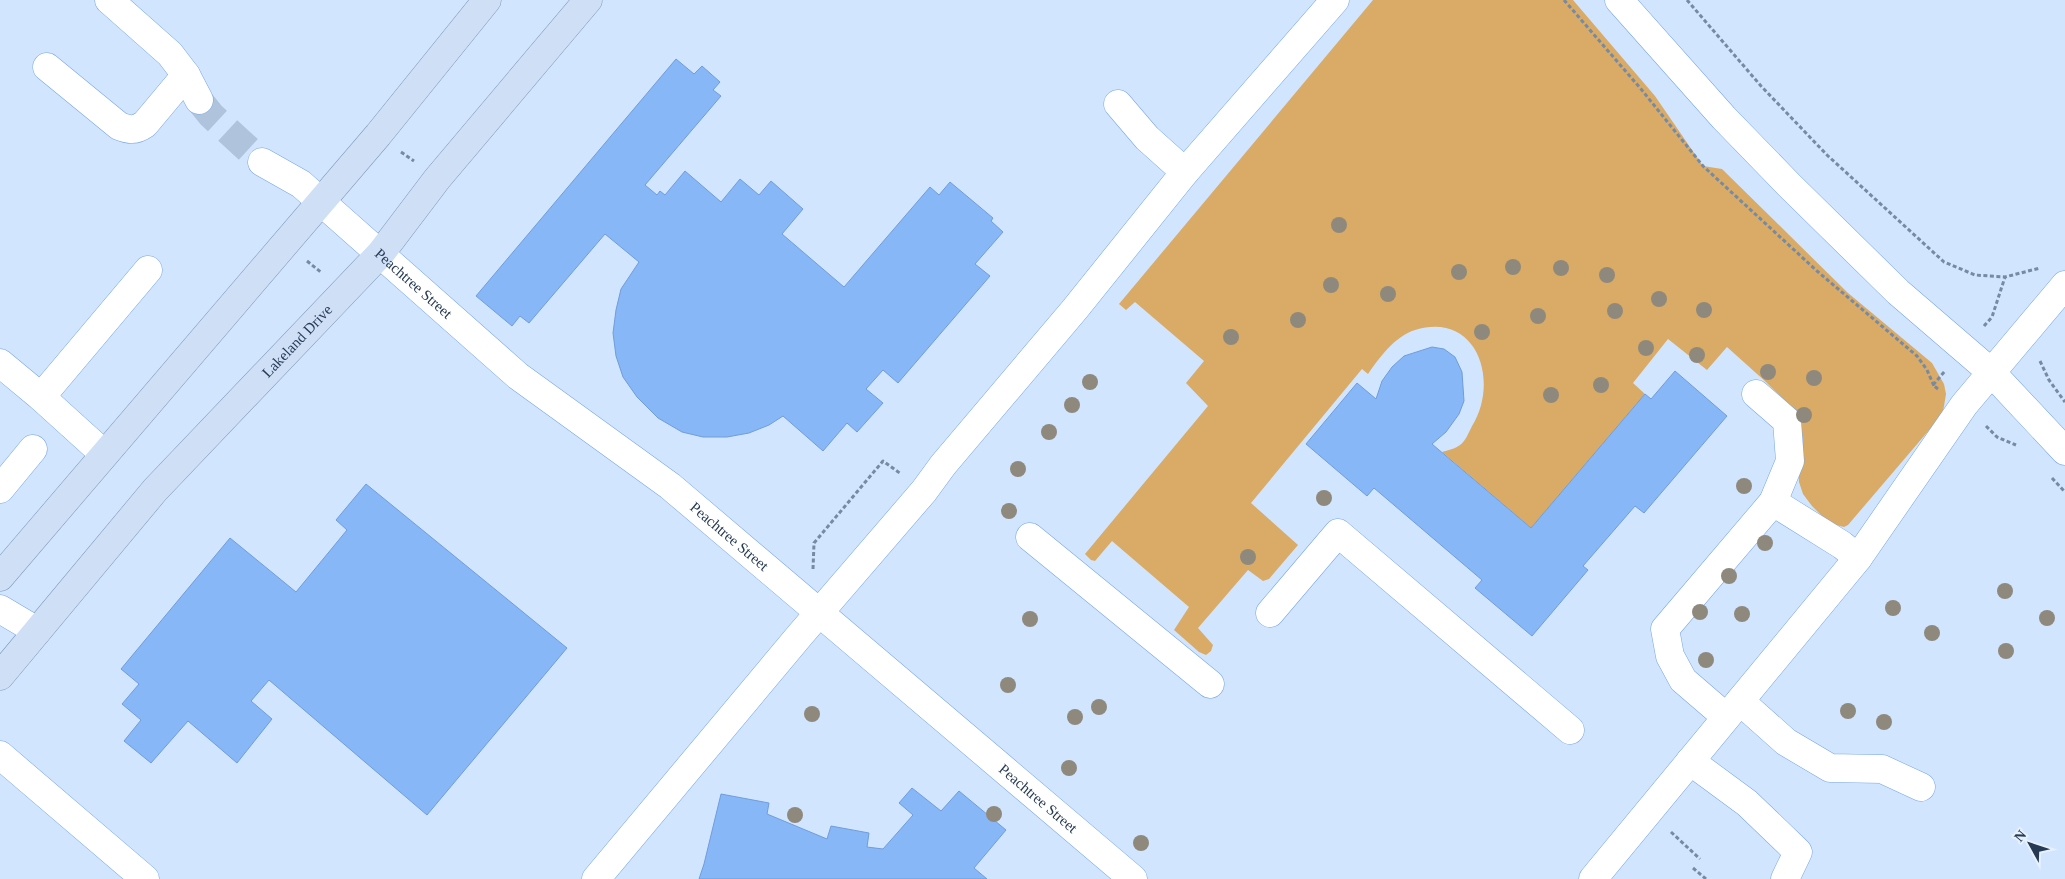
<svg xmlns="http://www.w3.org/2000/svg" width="2065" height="879" font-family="'Times New Roman',serif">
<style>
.green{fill:#d9ab66}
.building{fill:#88b7f7;stroke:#6f9ddb}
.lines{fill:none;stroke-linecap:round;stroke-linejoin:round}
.minor-tunnel{stroke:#afc3dd;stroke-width:28;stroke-dasharray:28 14;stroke-linecap:butt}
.minor-casing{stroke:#77a6e4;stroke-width:29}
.major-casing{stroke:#7e98b9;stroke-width:29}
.path{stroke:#768aa4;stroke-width:3;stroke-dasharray:4 2.5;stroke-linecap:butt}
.minor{stroke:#fff;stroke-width:28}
.major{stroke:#cedff6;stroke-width:28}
.tree{fill:#8f897d}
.labels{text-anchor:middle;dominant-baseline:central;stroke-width:4.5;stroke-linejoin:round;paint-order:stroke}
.street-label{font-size:15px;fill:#263a54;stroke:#e7f1fe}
</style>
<rect width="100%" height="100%" fill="#d1e5ff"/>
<!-- green -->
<path class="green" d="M1373,0H1573L1655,96L1703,166L1722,169L1848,293L1932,363L1944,384L1946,394L1943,412L1936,422L1848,525L1844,527L1836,525L1822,516L1812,506L1803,494L1799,482L1796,417L1784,400L1766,382L1727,347L1707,370L1668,339L1633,383L1645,394L1531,528L1442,452C1448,450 1455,449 1460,445C1465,442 1469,432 1472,426C1500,381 1477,311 1415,330C1395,336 1379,358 1368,374L1362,369L1251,503L1298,545L1269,579L1263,581L1248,570L1198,628L1213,645L1211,651L1206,655L1199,652L1174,630L1189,607L1112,541L1095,561L1091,560L1085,554L1208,406L1186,383L1204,361L1135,302L1126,310L1119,304Z"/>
<!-- building -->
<path class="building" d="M676,59L694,74L702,66L720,82L713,90L721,96L645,185L657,195L660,191L665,195L685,171L721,202L740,179L759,195L771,181L803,209L782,234L844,287L930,187L939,195L950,182L993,218L991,221L1003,232L975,264L990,276L898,383L883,370L866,389L883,403L857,432L847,423L823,451L783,416L769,425L749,433L727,437H703L682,432L658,418L637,397L623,377L616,356L613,333L616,310L621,289L639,262L605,234L529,323L520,316L512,326L476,296Z
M1432,347L1444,349L1455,357L1462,372L1464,401L1459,414L1446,432L1432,444L1531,528L1645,394L1651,399L1675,371L1727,416L1644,513L1635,506L1583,566L1588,570L1532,636L1475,588L1482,580L1374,488L1367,496L1306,444L1357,383L1376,399L1382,381L1392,367L1404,356Z
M366,484L567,648L427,815L269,680L251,701L272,719L237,763L188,721L151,763L124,741L141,720L122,704L139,684L121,669L230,538L296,592L347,530L336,520Z
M912,788L941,811L959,791L1006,830L974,868L987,879H699L704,864L721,794L769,803L767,814L827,839L831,826L869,833L867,847L883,849L913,815L899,803Z"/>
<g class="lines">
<!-- minor-tunnel -->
<path class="minor-tunnel" d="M199,100L211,115L262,162"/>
<!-- minor casing -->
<g class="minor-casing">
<g id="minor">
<path d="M109,0L170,54L186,75L199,100"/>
<path d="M1619,0L1724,118L1789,185L1898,292L1991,372L2065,451"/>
<path d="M47,67L119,126C129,130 135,131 145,124L186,75"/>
<path d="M1118,104L1147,138L1185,172"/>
<path id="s1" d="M262,162L301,184L518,376L670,486L1133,879"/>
<path d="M0,363L41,397L104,454"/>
<path d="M41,397L148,270"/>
<path d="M0,489L33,449"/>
<path d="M1773,502L1842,545L1858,558"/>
<path d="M1030,537L1210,684"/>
<path d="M0,609L37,631"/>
<path d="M1270,613L1338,533L1570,730"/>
<path d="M1740,701L1786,742L1830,768L1882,769L1921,787"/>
<path d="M1726,717L1683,680L1670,656L1665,629L1773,502L1790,461L1787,421L1756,394"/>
<path d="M0,755L145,879"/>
<path d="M1690,761L1747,803L1798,852L1785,879"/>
<path d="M596,879L800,635L924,491L943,465L1075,309L1185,172L1335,0"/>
<path d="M1593,879L1858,558L1964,405L2065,285"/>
</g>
</g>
<!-- major casing -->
<g class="major-casing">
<g id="major">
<path d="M0,577L378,135L487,0"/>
<path id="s2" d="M0,676L155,490L381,253L437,179L588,0"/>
</g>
</g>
<!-- path -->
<path class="path" d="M1564,0L1641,89L1703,166L1817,271L1917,356L1927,370L1934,386
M1687,0L1761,86L1827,155L1944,262L1975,275L2005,277L2040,268
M401,152L414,161
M307,261L322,273
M1984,326L1992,317L2005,277
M2040,361L2049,380L2065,402
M1938,389L1933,385L1945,371
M1986,426L1997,437L2016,445
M2052,478L2065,492
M813,569L814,543L883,461L901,474
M1671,832L1700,859
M1693,868L1706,879"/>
<!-- minor -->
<use href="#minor" class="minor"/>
<!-- major -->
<use href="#major" class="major"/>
</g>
<!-- trees -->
<g class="tree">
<circle cx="1339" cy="225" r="8"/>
<circle cx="1513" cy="267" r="8"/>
<circle cx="1561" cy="268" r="8"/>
<circle cx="1459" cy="272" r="8"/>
<circle cx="1607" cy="275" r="8"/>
<circle cx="1331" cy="285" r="8"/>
<circle cx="1388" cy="294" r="8"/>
<circle cx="1659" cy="299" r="8"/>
<circle cx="1704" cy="310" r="8"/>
<circle cx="1615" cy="311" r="8"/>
<circle cx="1538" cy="316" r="8"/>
<circle cx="1298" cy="320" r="8"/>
<circle cx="1482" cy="332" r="8"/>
<circle cx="1231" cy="337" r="8"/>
<circle cx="1646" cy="348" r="8"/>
<circle cx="1697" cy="355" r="8"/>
<circle cx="1768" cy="372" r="8"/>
<circle cx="1814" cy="378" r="8"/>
<circle cx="1090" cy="382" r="8"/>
<circle cx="1601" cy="385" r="8"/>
<circle cx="1551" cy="395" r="8"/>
<circle cx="1072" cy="405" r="8"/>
<circle cx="1804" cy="415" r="8"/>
<circle cx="1049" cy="432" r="8"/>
<circle cx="1018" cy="469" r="8"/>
<circle cx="1744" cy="486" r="8"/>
<circle cx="1324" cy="498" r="8"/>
<circle cx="1009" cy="511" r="8"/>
<circle cx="1765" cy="543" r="8"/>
<circle cx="1248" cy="557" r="8"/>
<circle cx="1729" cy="576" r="8"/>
<circle cx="2005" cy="591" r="8"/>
<circle cx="1893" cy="608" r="8"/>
<circle cx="1700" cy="612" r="8"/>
<circle cx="1742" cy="614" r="8"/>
<circle cx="2047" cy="618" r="8"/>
<circle cx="1030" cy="619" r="8"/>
<circle cx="1932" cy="633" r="8"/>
<circle cx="2006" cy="651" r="8"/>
<circle cx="1706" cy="660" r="8"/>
<circle cx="1008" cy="685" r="8"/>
<circle cx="1099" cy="707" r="8"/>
<circle cx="1848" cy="711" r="8"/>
<circle cx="812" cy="714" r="8"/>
<circle cx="1075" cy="717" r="8"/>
<circle cx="1884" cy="722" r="8"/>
<circle cx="1069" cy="768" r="8"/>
<circle cx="994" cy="814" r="8"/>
<circle cx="795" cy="815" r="8"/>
<circle cx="1141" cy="843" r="8"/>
</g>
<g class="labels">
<!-- street labels -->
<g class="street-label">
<text stroke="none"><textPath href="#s1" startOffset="195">Peachtree Street</textPath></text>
<text stroke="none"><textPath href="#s2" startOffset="448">Lakeland Drive</textPath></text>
<text stroke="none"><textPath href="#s1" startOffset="600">Peachtree Street</textPath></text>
<text stroke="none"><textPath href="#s1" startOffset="1005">Peachtree Street</textPath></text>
</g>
</g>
<!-- north arrow -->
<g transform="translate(2030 844) rotate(310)" stroke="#e7f1fe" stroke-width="4" paint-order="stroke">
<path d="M0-4L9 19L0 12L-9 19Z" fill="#263a54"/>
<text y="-8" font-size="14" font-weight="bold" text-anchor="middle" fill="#263a54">N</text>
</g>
</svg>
